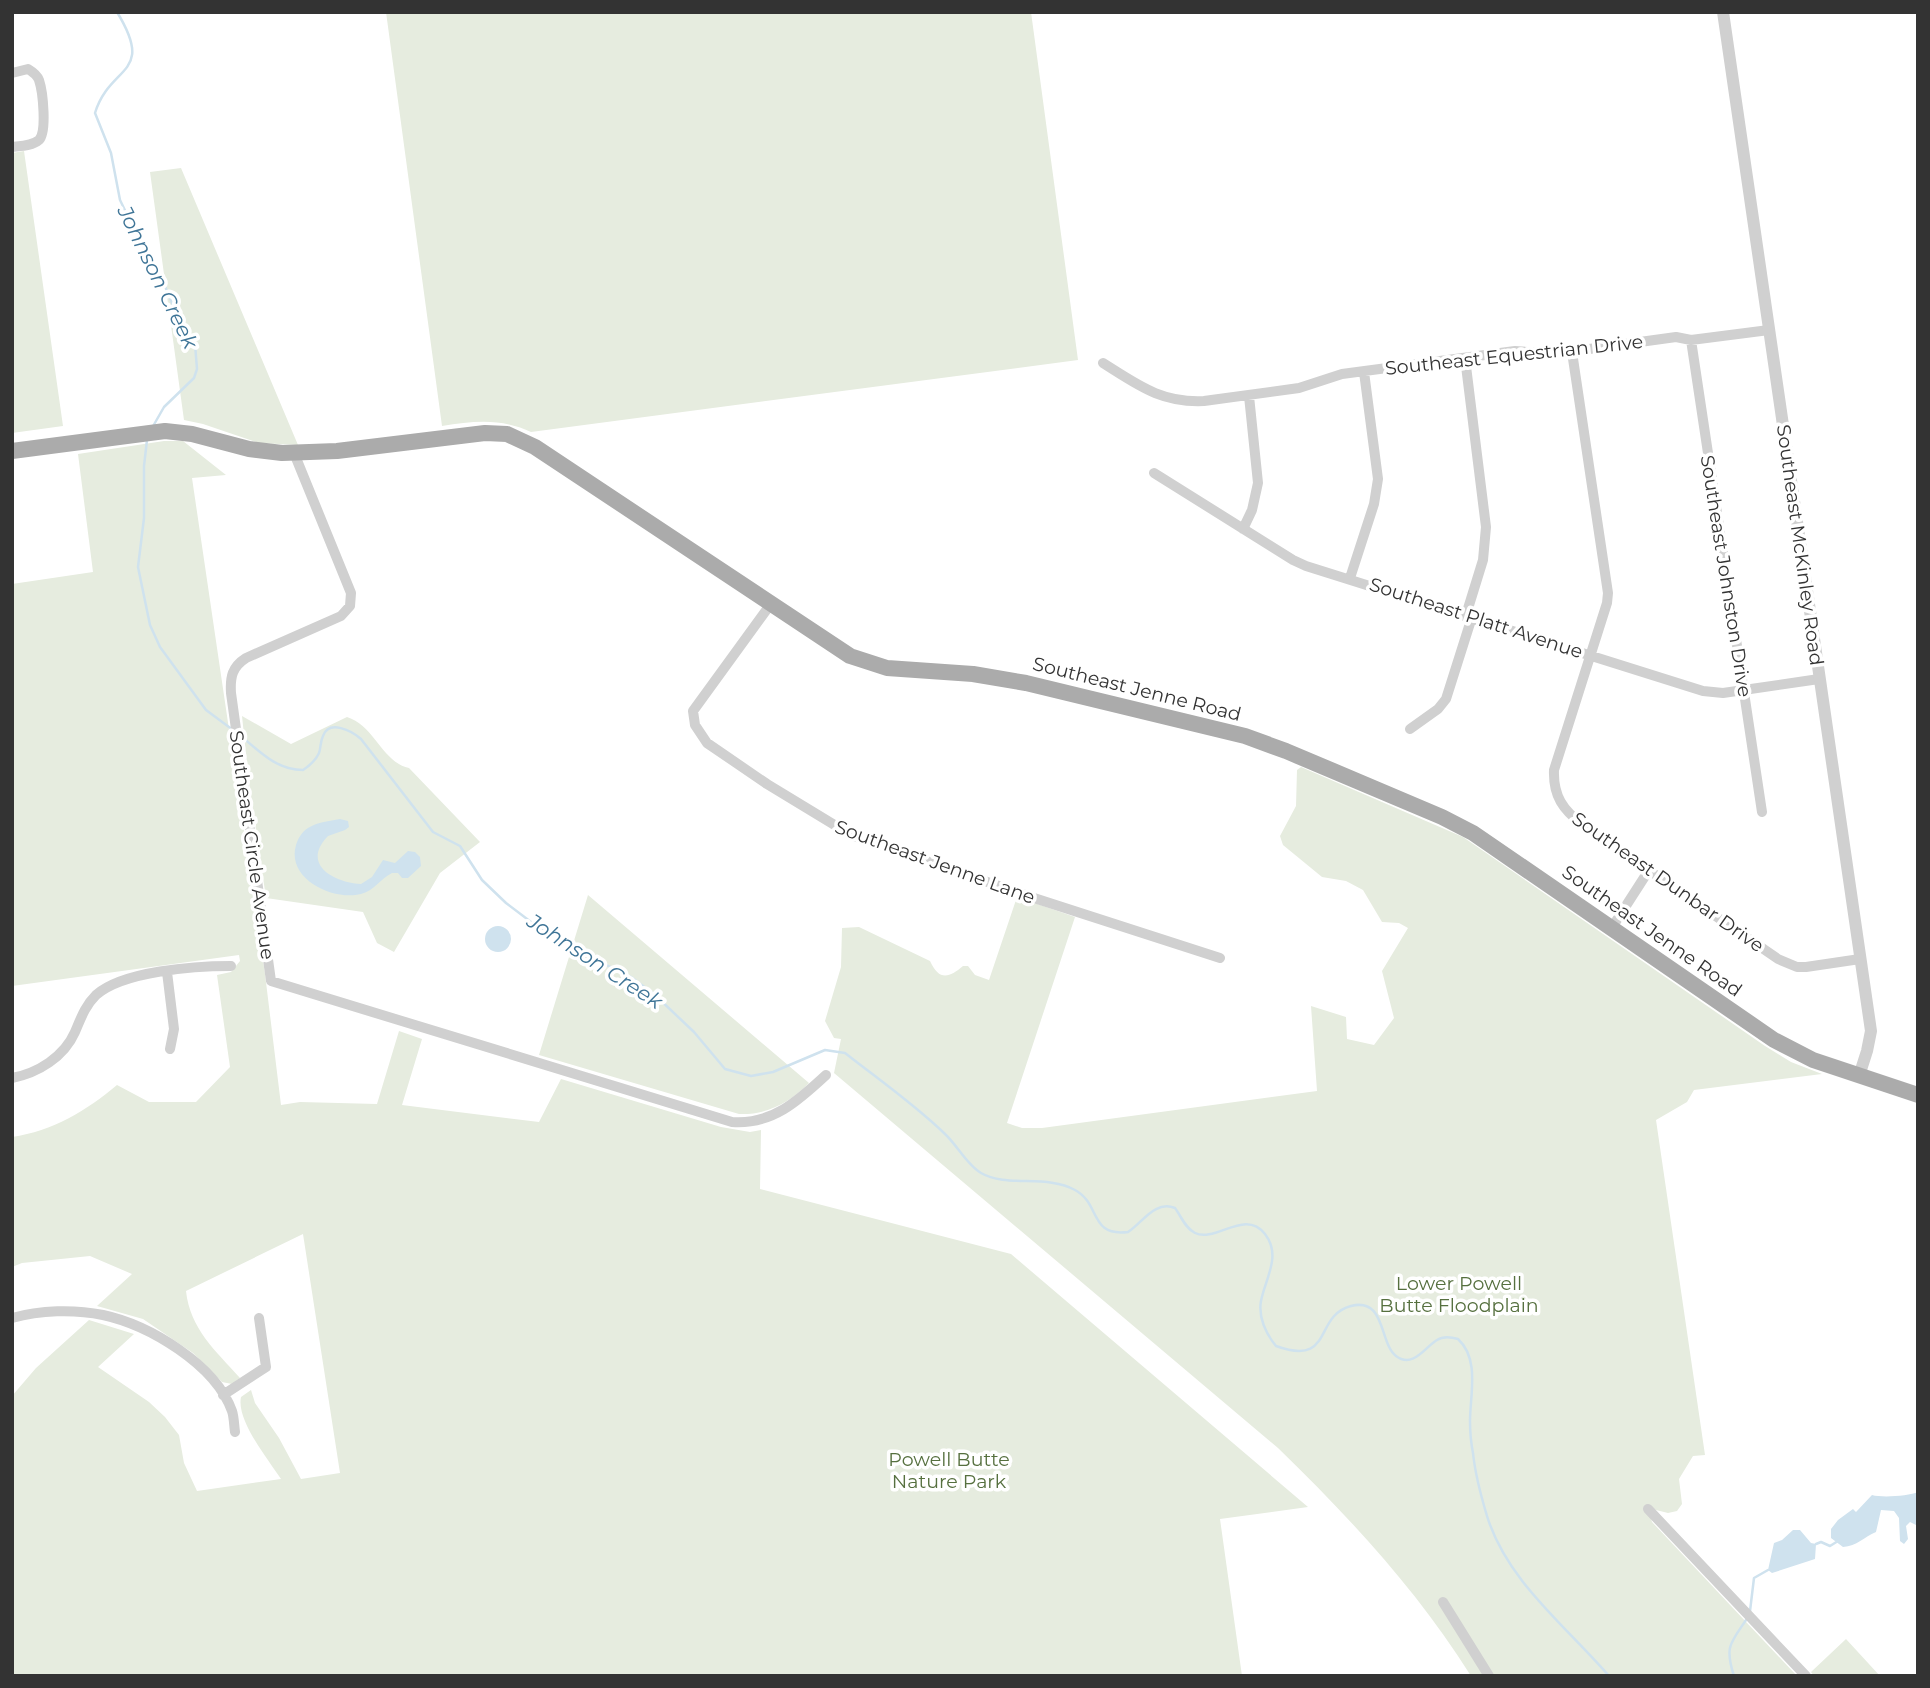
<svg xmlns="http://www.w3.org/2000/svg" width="1930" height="1688" font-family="Montserrat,sans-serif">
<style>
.green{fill:#e6ecdf}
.water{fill:#cfe2ee}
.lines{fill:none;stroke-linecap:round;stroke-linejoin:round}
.stream{stroke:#cfe2ee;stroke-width:2.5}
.minor{stroke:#d0d0d0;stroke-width:10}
.tertiary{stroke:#d0d0d0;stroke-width:12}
.primary{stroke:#ababab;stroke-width:16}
.labels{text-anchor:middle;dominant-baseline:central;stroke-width:7;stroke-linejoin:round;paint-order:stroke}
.street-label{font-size:19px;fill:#333;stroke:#fff}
.park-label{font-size:19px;fill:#56703f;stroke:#fff}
.water-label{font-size:21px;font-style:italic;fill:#3f7597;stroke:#fff}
</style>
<rect width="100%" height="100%" fill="#fff"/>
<!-- green -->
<path class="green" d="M386,12H1031L1078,360L531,432C501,418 474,421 442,426Z
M24,151L63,426L12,433V153Z
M181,168L298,445L259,443L203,424L184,420L150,172Z
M164,441H183L226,475L192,478L265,974L281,1105L300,1102L377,1104L399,1031L422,1039L402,1105L539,1122L561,1079L721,1127L750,1132L761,1130L760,1189L1011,1254L1308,1507L1220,1519L1242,1676H12V1396L36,1368L89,1320L134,1334L98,1367L149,1402L165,1417L179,1435L184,1463L197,1491L281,1479C268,1459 236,1420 241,1397L251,1390L255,1403L279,1438L301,1479L340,1473L303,1234L186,1291C190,1329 216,1351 240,1378L232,1384L222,1382L193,1353L143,1319L97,1306L132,1274L90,1256L22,1263L12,1267V1137C53,1131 86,1111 117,1085L149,1102H196L230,1067L217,975L231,972L240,961L239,955L12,986V584L93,572L78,454Z
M242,716L291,744L347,717C375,726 382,762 409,768L480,842L440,873L394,952L377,943L363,912L266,898L249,782Z
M1301,767L1463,837L1765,1046L1791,1062L1822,1074L1694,1090L1687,1102L1656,1120L1705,1455L1693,1456L1679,1479L1682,1504L1677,1511L1668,1513L1648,1508L1652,1522L1797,1676H1471C1417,1590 1350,1518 1278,1448L834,1073L841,1039L834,1038L825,1021L841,967L842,928L859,927L930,961C939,981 949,978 963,966H968L975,975L989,980L1017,897L1075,917L1007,1123L1022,1128H1042L1317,1091L1311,1006L1346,1017L1347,1039L1374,1045L1394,1018L1382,971L1408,928L1399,923L1382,922L1363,890L1346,881L1322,877L1283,845L1280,836L1296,806L1297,770Z
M588,895L809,1083C789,1103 767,1115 739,1114L539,1055Z
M1846,1639L1880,1676H1814L1811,1672Z"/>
<!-- water -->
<path class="water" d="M340,819L348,821L349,827L345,830L328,836C300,865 335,883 361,884L372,877L383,860L395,863L408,851L415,852L420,857L421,866L408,878H402L398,873H392C380,879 375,890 361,894C333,901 286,879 296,845C298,838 302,832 308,828C318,822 329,821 340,819Z
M485 939a13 13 0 1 1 26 0a13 13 0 1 1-26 0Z
M1918,1492V1526L1910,1522L1906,1526L1908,1539L1904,1544L1900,1541L1899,1518L1894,1511L1881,1510L1876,1532C1864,1537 1857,1546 1843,1547L1831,1538V1529L1838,1520L1853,1509L1856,1512L1872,1495C1882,1498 1909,1496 1918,1492Z
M1793,1530H1800L1811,1543L1816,1544L1815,1559L1772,1573L1768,1570L1774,1543L1782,1540Z"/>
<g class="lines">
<!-- stream -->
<path class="stream" d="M117,12C156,76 110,64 95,113L111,153L120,200L132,225L156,265L180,322L195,344L197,369L194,378L164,407L152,428
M147,440L144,466V518L138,567L150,625L160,647L206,710L233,730
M241,736C260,752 277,770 303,770C309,766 316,760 319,753C321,748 320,742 323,736C329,719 352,731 361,739L433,832L460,846L482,880L506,903L535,925L563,939L584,954L631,977L655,995L694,1032L725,1069L751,1076L773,1072L825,1050L845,1053C878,1079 914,1104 945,1134C957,1145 967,1165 981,1173C1007,1188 1047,1174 1075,1190C1101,1204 1089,1237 1128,1232C1143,1222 1155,1200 1175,1208C1181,1216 1185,1228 1195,1233C1216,1243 1245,1208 1265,1234C1282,1256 1265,1279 1261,1301C1258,1317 1266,1334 1276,1346C1334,1367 1313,1316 1351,1306C1386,1297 1379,1343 1396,1356C1413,1369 1425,1347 1437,1340C1443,1336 1451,1337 1458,1339C1480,1359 1470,1395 1470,1421C1470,1431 1471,1443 1473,1453C1475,1473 1481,1496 1487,1516C1507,1581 1566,1626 1609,1676
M1816,1544L1821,1542L1830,1546L1838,1541
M1750,1611L1754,1578L1768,1570
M1734,1676C1724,1645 1731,1643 1748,1617"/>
<!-- minor -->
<path class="minor" d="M12,73L28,69C33,72 37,75 39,80C43,92 47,132 39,140C32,146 21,146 12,147
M1691,340L1762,812
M1572,352L1608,593L1607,603L1554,770C1553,796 1563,810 1583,825L1778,959L1797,967H1806L1860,959
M1465,358L1486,527L1483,560L1466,615
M1103,363C1138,385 1161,403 1204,401L1299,388L1342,374L1515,351L1553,354L1676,337L1691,340L1769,330
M294,453L351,593L350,606L341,616L246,658C232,667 230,677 231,693L271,981L732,1122C772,1125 798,1101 826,1075
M1154,473L1293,560L1306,566L1703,691L1723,693L1819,679
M1243,529L1252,510L1258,483L1249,396
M1350,578L1374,504L1378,479L1364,372
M770,605L693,711L695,725L707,743L767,784L851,835L1034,898L1220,958
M1410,729L1438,709L1446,699L1472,617
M1611,929L1649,870
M167,972L174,1029L170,1049
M12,1078C38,1073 64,1057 75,1032C81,1018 85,1006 96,995C123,971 195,966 231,966
M12,1318C40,1310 74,1309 103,1315C149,1325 215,1364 232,1411C234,1417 234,1425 235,1432
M223,1395L266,1367L259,1318
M1648,1509L1806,1676
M1443,1602L1489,1676"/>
<!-- tertiary -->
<path class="tertiary" d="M1723,12L1871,1031L1867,1051L1859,1076"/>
<!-- primary -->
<path class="primary" d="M12,451L165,431L192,434L249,449L282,453L337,451L485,433L507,434L535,447L850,656L887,668L973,674L1026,683L1245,736L1286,751L1442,817L1473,833L1774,1040L1813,1060L1918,1095"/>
</g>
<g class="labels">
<!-- street labels -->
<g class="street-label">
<text transform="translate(1514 355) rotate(-6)">Southeast Equestrian Drive</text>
<text transform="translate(1800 545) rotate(82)">Southeast McKinley Road</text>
<text transform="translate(1726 576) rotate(81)">Southeast Johnston Drive</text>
<text transform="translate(1476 618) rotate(18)">Southeast Platt Avenue</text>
<text transform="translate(1137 689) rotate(14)">Southeast Jenne Road</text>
<text transform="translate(252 845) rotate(82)">Southeast Circle Avenue</text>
<text transform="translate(935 862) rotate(20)">Southeast Jenne Lane</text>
<text transform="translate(1668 882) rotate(35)">Southeast Dunbar Drive</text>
<text transform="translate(1652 931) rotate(35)">Southeast Jenne Road</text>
</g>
<!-- park labels -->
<g class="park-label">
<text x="1459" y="1283">Lower Powell<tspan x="1459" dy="22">Butte Floodplain</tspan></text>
<text x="949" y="1459">Powell Butte<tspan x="949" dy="22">Nature Park</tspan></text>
</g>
<!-- water labels -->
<g class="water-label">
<text transform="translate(158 277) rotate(64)">Johnson Creek</text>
<text transform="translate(595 961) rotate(33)">Johnson Creek</text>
</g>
</g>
<!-- border -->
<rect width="1930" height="1688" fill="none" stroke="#333333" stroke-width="28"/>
</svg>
